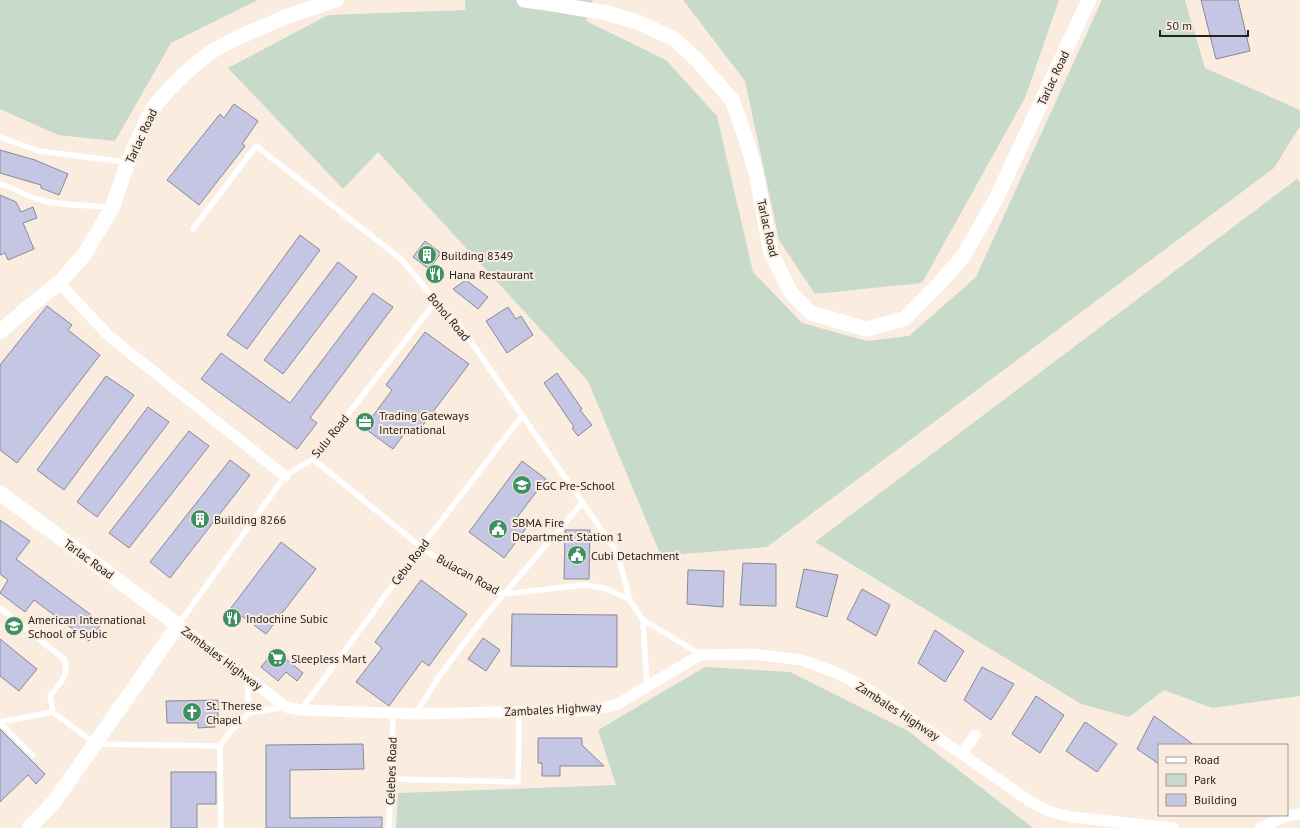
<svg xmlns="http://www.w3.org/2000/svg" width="1300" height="828" font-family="'PT Sans',sans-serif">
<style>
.green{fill:#c8dbcb}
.building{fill:#c4c6e4;stroke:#878998}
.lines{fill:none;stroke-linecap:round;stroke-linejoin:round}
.service{stroke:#fff;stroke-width:5.5}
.minor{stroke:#fff;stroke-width:11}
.secondary{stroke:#fff;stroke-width:15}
.labels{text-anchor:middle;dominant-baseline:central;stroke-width:4;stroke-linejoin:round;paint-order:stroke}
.street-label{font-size:12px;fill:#26211d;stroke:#fbece0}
.poi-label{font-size:12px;fill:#26211d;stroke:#fbece0;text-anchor:start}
</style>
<rect width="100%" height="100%" fill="#fbece0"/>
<!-- green -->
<path class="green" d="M0,0H258L171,43L115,141L58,135L0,109Z
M465,0H593L586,21L666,60L717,116L753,272L802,323L867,341L909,336L976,277L1102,0H1185L1205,68L1300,110V126L1274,168L767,547L661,556L588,381L378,152L343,189L228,68L328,15L465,10Z
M683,0H1059L1025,98L922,283L815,294L779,240L745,81Z
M1297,179L1300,182V696L1212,708L1164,690L1129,717L1081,704L815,542Z
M705,667L790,672L908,731L1033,828H396L398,793L616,785L598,730Z"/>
<!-- building -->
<path class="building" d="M1201,0H1238L1250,51L1216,59Z
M234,104L258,121L242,144L245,146L199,205L167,180L220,114L224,118Z
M0,150L35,160L68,174L59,195L41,188V185L0,173Z
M0,195L16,202L21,212L33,207L37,218L23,223L34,249L8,260L5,253L0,255Z
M300,235L320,250L247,349L227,335Z
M425,241L441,253L429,269L413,257Z
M338,262L357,277L283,374L264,360Z
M466,280L488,297L478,309L453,289Z
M373,293L393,307L310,418L317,423L297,449L201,379L221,353L290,403Z
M47,306L72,325L68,330L100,355L17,463L0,450V365Z
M508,307L516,319L521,316L533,335L507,353L486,321Z
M425,332L469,364L417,433L409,427L393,449L364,428L392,390L386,385Z
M557,373L582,409L580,410L592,425L578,436L572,428L574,427L544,383Z
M106,376L134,395L64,490L37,470Z
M148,407L169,422L97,517L77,502Z
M189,431L209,446L129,548L109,533Z
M230,460L250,475L170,578L150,562Z
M522,461L546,479L516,519L527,527L504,558L469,532Z
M0,520L30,541L16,559L102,623L89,641L34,600L25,612L0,593L8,580L0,574Z
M565,530H590L589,579H564Z
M281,542L316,569L266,634L231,608Z
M743,563L776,564V606L740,605Z
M804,569L838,575L827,617L796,607Z
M688,570L724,571L723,607L687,604Z
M421,580L467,614L429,666L422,661L389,706L356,682L382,648L375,642Z
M862,589L890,605L876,636L847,619Z
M512,614L617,615V667L511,666Z
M935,630L964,651L945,682L918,663Z
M483,638L500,650L486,671L468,659Z
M0,639L37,669L19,691L0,676Z
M275,650L303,673L297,681L286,672L278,681L261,667Z
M982,667L1014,684L991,720L964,700Z
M1036,696L1064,715L1040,753L1012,734Z
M218,700V722L215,723V727L198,728V723H167L166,701Z
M1154,716L1194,745H1159V764L1137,749Z
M1085,722L1117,744L1097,772L1066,751Z
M0,729L45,774L36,784L28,775L0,802Z
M538,738H582V745L604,766H560V776H542V763H538Z
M363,744L364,769L290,770V818L382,817V828H266V745Z
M171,772H216V804H197V828H171Z"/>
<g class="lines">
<!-- service -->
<path class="service" d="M0,137L39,151L126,162
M0,184C14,187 27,197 41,200C63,206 87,205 110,207
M193,229L256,146L401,259L436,301L460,326L614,548L621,566L629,599L643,620L647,686
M313,459L421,547L442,561L503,594L584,585L604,588L629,599
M0,608L64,659C71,674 59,684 50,696L53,712L95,744L220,746
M643,620L700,654
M178,625L285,476L313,459L436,301
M301,710L421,547L522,416
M249,713L284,707
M416,713L440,675L481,621L582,503
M0,722L53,712
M0,723L32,755
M391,779L518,782L519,712
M221,828L220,746L230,732L249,713L247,677
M389,828L393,714"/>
<!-- minor -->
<path class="minor" d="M59,283L110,337L285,476
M178,625L286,707L301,710L416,714L592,710L616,705L700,655L752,654L802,660L837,673L868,689L1031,802L1048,811L1071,817L1174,828
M962,754L975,735
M1260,828L1287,816L1300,814"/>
<!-- secondary -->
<path class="secondary" d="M524,0L547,3L607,13L640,23L674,39L697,60L732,100L746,138L756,173L771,253L791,293L811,313L866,329L904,319L939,284L964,255L996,199L1089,0
M0,332L26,309L59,283L84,255L112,208L128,162L146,121L156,104L171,87L193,66L211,52L235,39L285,17L336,0
M0,493L178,625L54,802L29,828"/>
</g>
<!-- icons -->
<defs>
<g id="building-disc" transform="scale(1)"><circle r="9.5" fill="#3c9062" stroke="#fbece0"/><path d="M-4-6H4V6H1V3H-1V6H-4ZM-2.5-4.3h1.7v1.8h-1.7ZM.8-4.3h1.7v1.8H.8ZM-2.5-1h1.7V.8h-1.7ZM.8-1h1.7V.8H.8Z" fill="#fff"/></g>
<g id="restaurant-disc" transform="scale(1)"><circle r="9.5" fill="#3c9062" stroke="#fbece0"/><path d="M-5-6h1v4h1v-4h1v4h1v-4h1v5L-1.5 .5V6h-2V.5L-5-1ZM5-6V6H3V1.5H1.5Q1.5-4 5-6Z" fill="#fff"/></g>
<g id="office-disc" transform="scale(1)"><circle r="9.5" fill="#3c9062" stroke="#fbece0"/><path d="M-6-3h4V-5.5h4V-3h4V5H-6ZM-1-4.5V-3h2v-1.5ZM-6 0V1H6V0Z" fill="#fff"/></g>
<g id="school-disc" transform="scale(1)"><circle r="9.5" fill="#3c9062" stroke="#fbece0"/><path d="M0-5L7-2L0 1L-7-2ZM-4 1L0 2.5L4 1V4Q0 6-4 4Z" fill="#fff"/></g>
<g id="civic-disc" transform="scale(1)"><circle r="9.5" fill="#3c9062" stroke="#fbece0"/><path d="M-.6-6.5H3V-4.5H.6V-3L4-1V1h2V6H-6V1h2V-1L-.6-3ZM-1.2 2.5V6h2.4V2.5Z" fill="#fff"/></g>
<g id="supermarket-disc" transform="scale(1)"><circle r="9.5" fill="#3c9062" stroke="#fbece0"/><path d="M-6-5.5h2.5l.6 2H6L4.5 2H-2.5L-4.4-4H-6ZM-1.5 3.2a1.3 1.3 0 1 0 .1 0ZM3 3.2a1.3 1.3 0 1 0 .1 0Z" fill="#fff"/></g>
<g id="church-disc" transform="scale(1)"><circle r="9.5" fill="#3c9062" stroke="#fbece0"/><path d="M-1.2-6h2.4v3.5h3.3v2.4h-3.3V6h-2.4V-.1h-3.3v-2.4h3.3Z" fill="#fff"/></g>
</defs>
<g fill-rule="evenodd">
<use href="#building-disc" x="427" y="255"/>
<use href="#restaurant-disc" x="435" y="274"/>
<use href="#office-disc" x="365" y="422"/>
<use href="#school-disc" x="522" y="485"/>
<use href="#building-disc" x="200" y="519"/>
<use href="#civic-disc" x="498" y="529"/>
<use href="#civic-disc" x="577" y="555"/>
<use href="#restaurant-disc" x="232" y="618"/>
<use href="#school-disc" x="14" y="626"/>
<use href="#supermarket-disc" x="277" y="658"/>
<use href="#church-disc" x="192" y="712"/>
</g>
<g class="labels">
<!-- street labels -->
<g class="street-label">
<text transform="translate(1053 78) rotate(-65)">Tarlac Road</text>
<text transform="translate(141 136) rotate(-65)">Tarlac Road</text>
<text transform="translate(768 228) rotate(77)">Tarlac Road</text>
<text transform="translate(449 317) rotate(50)">Bohol Road</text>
<text transform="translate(330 436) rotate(-51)">Sulu Road</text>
<text transform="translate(89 559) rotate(36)">Tarlac Road</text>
<text transform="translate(410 562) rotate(-53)">Cebu Road</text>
<text transform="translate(468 574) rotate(29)">Bulacan Road</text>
<text transform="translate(222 658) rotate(37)">Zambales Highway</text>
<text transform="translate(553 709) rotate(-3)">Zambales Highway</text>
<text transform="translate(898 711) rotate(33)">Zambales Highway</text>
<text transform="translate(391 771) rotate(-88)">Celebes Road</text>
</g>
<!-- poi labels -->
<g class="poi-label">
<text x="441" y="255">Building 8349</text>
<text x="449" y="274">Hana Restaurant</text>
<text x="379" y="415">Trading Gateways<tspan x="379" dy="14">International</tspan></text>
<text x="536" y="485">EGC Pre-School</text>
<text x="214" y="519">Building 8266</text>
<text x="512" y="522">SBMA Fire<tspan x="512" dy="14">Department Station 1</tspan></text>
<text x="591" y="555">Cubi Detachment</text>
<text x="246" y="618">Indochine Subic</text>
<text x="28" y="619">American International<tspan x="28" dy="14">School of Subic</tspan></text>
<text x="291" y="658">Sleepless Mart</text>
<text x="206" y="705">St. Therese<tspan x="206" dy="14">Chapel</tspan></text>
</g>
</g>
<!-- legend -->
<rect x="1158" y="744" width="130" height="72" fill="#fbece0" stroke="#a69b92"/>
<rect x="1166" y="757" width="20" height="6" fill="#ffffff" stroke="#a69b92"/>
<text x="1194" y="764" font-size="12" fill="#26211d">Road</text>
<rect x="1166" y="774" width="20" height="12" fill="#c8dbcb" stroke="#a69b92"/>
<text x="1194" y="784" font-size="12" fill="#26211d">Park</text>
<rect x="1166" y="794" width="20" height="12" fill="#c4c6e4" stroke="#a69b92"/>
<text x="1194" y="804" font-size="12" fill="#26211d">Building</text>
<!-- scale -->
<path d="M1160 30v6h88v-6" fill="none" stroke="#26211d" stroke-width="2"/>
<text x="1166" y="30" font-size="12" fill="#26211d" stroke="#fbece0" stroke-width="3" paint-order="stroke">50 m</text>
</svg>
